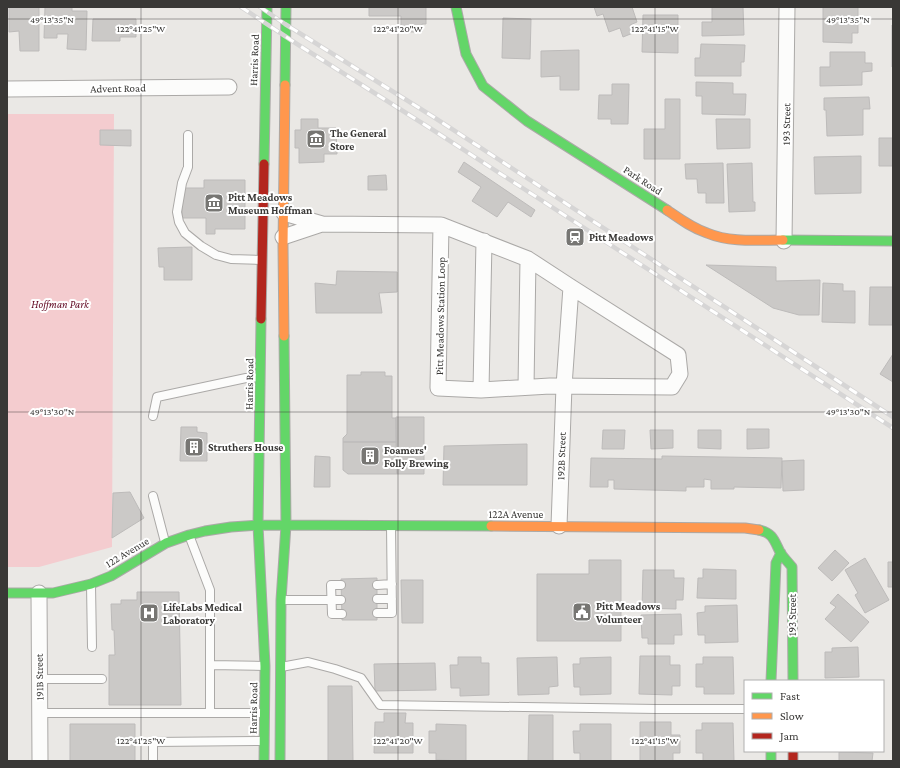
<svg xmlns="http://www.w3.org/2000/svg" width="900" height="768" font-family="'Crimson Pro',serif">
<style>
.green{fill:#f4cccf}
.building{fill:#cbc9c7;stroke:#bdbbba}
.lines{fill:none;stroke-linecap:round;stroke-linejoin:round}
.lane-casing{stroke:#aba9a7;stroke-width:10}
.street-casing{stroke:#aba9a7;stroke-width:17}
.fast-casing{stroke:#aba9a7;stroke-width:11}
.slow-casing{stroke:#aba9a7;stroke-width:11}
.jam-casing{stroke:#aba9a7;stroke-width:11}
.lane{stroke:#fcfcfb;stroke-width:8}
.street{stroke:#fcfcfb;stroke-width:15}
.fast{stroke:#63d668;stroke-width:9}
.slow{stroke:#ff974d;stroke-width:9}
.jam{stroke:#b3261e;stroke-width:9}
.rail-casing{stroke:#d6d5d5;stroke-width:4.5}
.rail{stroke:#fff;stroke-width:3;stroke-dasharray:9;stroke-linecap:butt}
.ticks{fill:none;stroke:#393836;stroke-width:1;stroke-opacity:0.45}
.labels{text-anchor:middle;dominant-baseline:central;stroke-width:4;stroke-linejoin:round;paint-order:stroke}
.street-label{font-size:11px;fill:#393836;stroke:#fff}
.poi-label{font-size:11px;font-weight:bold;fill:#393836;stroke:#fff;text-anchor:start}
.park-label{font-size:11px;font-style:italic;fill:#610721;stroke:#fff}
.ticks-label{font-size:10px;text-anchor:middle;fill:#393836;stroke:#fff;stroke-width:4;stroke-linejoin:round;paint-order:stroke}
</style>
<rect width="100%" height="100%" fill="#eae8e5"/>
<!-- green -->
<path class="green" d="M7,114H114L112,547L39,567H7Z"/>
<!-- building -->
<path class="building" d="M9,7H39V51H20L19,31L9,32Z
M45,7H72V11H87L86,50L67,49L68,34H57V38H44Z
M369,7H426V24H422V32H401V16H369Z
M594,7H632L637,22L630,25L633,33L623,37L620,28L609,32L603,14L597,16Z
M712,7H743L744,35L702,36V22H712Z
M823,7H858V33H852V43L823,42Z
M643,15H678V53L642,52Z
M503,18L531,19L530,59L502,58Z
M93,19H136V37H120V41H92Z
M892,25H893V67H892Z
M701,44L745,45L744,62H741V76H695V58H700Z
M579,50V90H560V76L541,77V51Z
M830,52H865V63H872V71L862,72V85L820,86V67H830Z
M696,82L733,83V94H746L745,115L702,114V96H696Z
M612,84H629L628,124H611V119H598L599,95H612Z
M869,97L870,109H863V135L827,136L826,110H824V98Z
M665,99H680V159H644V129H665Z
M301,119H318V128H336L337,154H324V162L299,163V148H295V130H301Z
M716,119H750V148L717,149Z
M100,130H131V146L100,145Z
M879,138H893V166H879Z
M861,156V193L815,194L814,157Z
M464,162L535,210L531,217L508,202L497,217L472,201L481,187L458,172Z
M723,163L724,203H706V193H698L697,179H686L685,164Z
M752,163L753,202H755V211L729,212L727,164Z
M386,175L387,190H368V176Z
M204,180H245V229H215V234H206V218H182V188H204Z
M192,247V280H164V267H159L158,248Z
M706,265L776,267V281L820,280L819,315H799L773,308Z
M337,271L397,272V292L379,293L382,313H316L315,283L336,285Z
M823,283L843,284V291H855V323L822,322Z
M870,287H893V325H869Z
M893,354V382L880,374Z
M361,372H385V376H392V418H396V442H343V438L347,434V375H361Z
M396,417H424V474H397Z
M181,427H197V432L207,433V461H180Z
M747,429H769V448L747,449Z
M603,430H625L624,449H602Z
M650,430H673V448L651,449Z
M698,430H721V449L698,448Z
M343,442H396L397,474H348L343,470Z
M527,444V485H443L444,446Z
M315,456L330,457V487H314Z
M662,456L782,458L781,488L734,487V489H711V480L704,479V487H686V491L614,489V480H608V487H590L591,458L662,459Z
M804,460V490L783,491L782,461Z
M130,492L144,518L112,538L113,493Z
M835,550L849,563L832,581L818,568Z
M865,558L889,600L865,613L855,595L858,593L845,570Z
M589,560H621V641H537V574H589Z
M888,562H893V587H888Z
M703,569L736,570V599L697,598L698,578H703Z
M643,570H674V578H684L683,600H676V609L642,608Z
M377,578V620H342L341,579Z
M401,580H423V623H402Z
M137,592H179L181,705H109V655H115L114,630H112L111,604H121V600H137Z
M838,594L869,622L851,642L825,619L836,607L830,603Z
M737,605L738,642L705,643V635H698L697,613L705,612V606Z
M681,614L682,635H674V644H648V638H642L641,615Z
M858,647L859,677L825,678V652H832V648Z
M640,656H670V665H680V686H672V695L639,694Z
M458,657H481V663H489V695L460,696V688H451L450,665H458Z
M557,657L558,686L549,687V694L518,695L517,658Z
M611,657V694L580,695V687H574L573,664H580V658Z
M703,657H733L734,694H704V687H696V664H703Z
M435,663L436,690L375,691L374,664Z
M328,686H352L353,761H328Z
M384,713H406L405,723H413V753H374L375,722H384Z
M529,715H553V761H528Z
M640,722H671V735H680V753H673V761H640Z
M702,723H733L734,761H703V753H696V730H702Z
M70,724H135V761H70Z
M436,724L466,725V761L436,760V753H429V731H436Z
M580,724H611V761H580V753H574L573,731H580Z
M839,752L873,753L872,761H839Z"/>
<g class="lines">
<!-- lane casing -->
<g class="lane-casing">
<path id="lane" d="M188,135V167L182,183L177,212L179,222L185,233L201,246L216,255L231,259L261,260
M153,416L157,397L246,378L260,377
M153,496L165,542
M189,535L210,590V713
M91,585L92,647
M341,585H331L332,614H342
M377,585L392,584
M377,599H392
M282,600H341
M377,613H392L391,526
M210,665L265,666
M281,667L308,662L335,669L361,678L380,705L657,709H745
M39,679H102
M40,713H264
M153,761V742L264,741"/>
</g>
<!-- street casing -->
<g class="street-casing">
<path id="street" d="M7,89L229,87
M284,213L322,224L441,225L528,259L571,287L678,355L680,374L672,387L550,386L481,390L438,388L441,225
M283,237L322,224
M784,241L787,7
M526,387L528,259
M481,390L484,241
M559,526L564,386L571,287
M39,593L40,761"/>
</g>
<!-- fast casing -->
<g class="fast-casing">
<path id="fast" d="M456,7L466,54L483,86L527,121L667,210
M285,85L286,7
M264,164L267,7
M783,240L893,241
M261,319L258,525L265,666L264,761
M759,530C773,533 774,540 780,552C783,557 788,562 792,567L793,681
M7,593H53L91,584L111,576L166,543L189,535L205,531L231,527L258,525L491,526
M771,681L776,563L781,553
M771,751V761
M280,761L281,600L286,525L284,336"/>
</g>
<!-- slow casing -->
<g class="slow-casing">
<path id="slow" d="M667,210C680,219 692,228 707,233C731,243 758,240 783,240
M284,336L283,246L285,85
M491,526L745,528L759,530"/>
</g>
<!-- jam casing -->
<g class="jam-casing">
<path id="jam" d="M261,319L264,164
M793,751V761"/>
</g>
<!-- lane -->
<use href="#lane" class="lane"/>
<!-- street -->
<use href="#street" class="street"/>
<!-- fast -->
<use href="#fast" class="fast"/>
<!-- slow -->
<use href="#slow" class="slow"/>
<!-- jam -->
<use href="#jam" class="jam"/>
<!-- rail casing -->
<g class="rail-casing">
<path id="rail" d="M241,7L297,44L433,130L893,428
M260,7L285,24L432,116L893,417"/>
</g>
<!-- rail -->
<use href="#rail" class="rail"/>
</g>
<!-- ticks -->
<path class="ticks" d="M141,7V761M398,7V761M655,7V761M7,19H893M7,412H893"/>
<!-- icons -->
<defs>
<g id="museum-square" transform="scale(1)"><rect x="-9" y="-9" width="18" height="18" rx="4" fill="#777673" stroke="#fff"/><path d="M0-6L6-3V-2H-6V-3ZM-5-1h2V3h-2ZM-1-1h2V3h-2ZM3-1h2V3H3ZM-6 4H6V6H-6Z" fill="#fff"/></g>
<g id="station-square" transform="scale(1)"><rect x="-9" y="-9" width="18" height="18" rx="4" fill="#777673" stroke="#fff"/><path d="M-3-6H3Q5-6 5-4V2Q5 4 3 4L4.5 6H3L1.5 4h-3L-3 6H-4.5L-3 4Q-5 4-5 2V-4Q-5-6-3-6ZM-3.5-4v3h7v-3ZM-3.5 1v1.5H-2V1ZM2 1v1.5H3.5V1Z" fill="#fff"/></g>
<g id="building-square" transform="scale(1)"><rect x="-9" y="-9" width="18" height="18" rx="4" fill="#777673" stroke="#fff"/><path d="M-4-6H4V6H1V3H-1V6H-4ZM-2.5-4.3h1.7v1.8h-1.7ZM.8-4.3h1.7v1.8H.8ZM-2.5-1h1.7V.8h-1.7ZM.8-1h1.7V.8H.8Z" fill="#fff"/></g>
<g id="civic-square" transform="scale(1)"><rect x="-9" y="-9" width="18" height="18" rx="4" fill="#777673" stroke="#fff"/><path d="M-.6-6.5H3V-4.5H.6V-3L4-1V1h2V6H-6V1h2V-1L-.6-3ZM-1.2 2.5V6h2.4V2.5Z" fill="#fff"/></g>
<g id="hospital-square" transform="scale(1)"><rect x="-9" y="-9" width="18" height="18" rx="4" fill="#777673" stroke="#fff"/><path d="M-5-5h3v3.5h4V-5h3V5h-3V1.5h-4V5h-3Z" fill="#fff"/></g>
</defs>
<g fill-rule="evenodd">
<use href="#museum-square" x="316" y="139"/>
<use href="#museum-square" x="214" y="203"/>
<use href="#station-square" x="575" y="237"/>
<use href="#building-square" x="194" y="447"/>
<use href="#building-square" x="370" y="456"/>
<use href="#civic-square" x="582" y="612"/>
<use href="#hospital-square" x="149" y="613"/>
</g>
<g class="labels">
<!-- street labels -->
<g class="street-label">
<text transform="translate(254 60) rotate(-88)">Harris Road</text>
<text transform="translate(118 88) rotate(-1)">Advent Road</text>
<text transform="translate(786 124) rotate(-89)">193 Street</text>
<text transform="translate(643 180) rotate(33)">Park Road</text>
<text transform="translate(440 316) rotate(-89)">Pitt Meadows Station Loop</text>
<text transform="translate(249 384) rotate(-89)">Harris Road</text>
<text transform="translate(561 456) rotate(-88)">192B Street</text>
<text x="516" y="514">122A Avenue</text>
<text transform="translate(127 552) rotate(-31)">122 Avenue</text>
<text transform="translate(792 615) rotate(-90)">193 Street</text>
<text transform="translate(39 677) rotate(-91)">191B Street</text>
<text transform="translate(253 708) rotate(-89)">Harris Road</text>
</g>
<!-- poi labels -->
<g class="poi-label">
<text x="330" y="133">The General<tspan x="330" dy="13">Store</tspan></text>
<text x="228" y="197">Pitt Meadows<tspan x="228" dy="13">Museum Hoffman</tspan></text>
<text x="589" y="237">Pitt Meadows</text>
<text x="208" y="447">Struthers House</text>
<text x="384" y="450">Foamers'<tspan x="384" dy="13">Folly Brewing</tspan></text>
<text x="596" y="606">Pitt Meadows<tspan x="596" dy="13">Volunteer</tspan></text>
<text x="163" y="607">LifeLabs Medical<tspan x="163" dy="13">Laboratory</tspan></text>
</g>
<!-- park labels -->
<g class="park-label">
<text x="60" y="304">Hoffman Park</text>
</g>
</g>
<g class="ticks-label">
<text x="52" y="23">49°13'35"N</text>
<text x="848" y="23">49°13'35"N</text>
<text x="141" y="32">122°41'25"W</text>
<text x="398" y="32">122°41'20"W</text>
<text x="655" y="32">122°41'15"W</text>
<text x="52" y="415">49°13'30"N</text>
<text x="848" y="415">49°13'30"N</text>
<text x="141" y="744">122°41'25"W</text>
<text x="398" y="744">122°41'20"W</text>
<text x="655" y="744">122°41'15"W</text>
</g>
<!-- border -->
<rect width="900" height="768" fill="none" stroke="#393836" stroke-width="16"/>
<!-- legend -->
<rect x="744" y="680" width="140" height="72" fill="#ffffff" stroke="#b0afaf"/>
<rect x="752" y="693" width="20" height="6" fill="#63d668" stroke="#b0afaf"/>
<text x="780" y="700" font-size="12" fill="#393836">Fast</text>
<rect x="752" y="713" width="20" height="6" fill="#ff974d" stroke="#b0afaf"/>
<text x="780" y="720" font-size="12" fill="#393836">Slow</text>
<rect x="752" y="733" width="20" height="6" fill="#b3261e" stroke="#b0afaf"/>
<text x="780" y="740" font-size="12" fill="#393836">Jam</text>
</svg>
